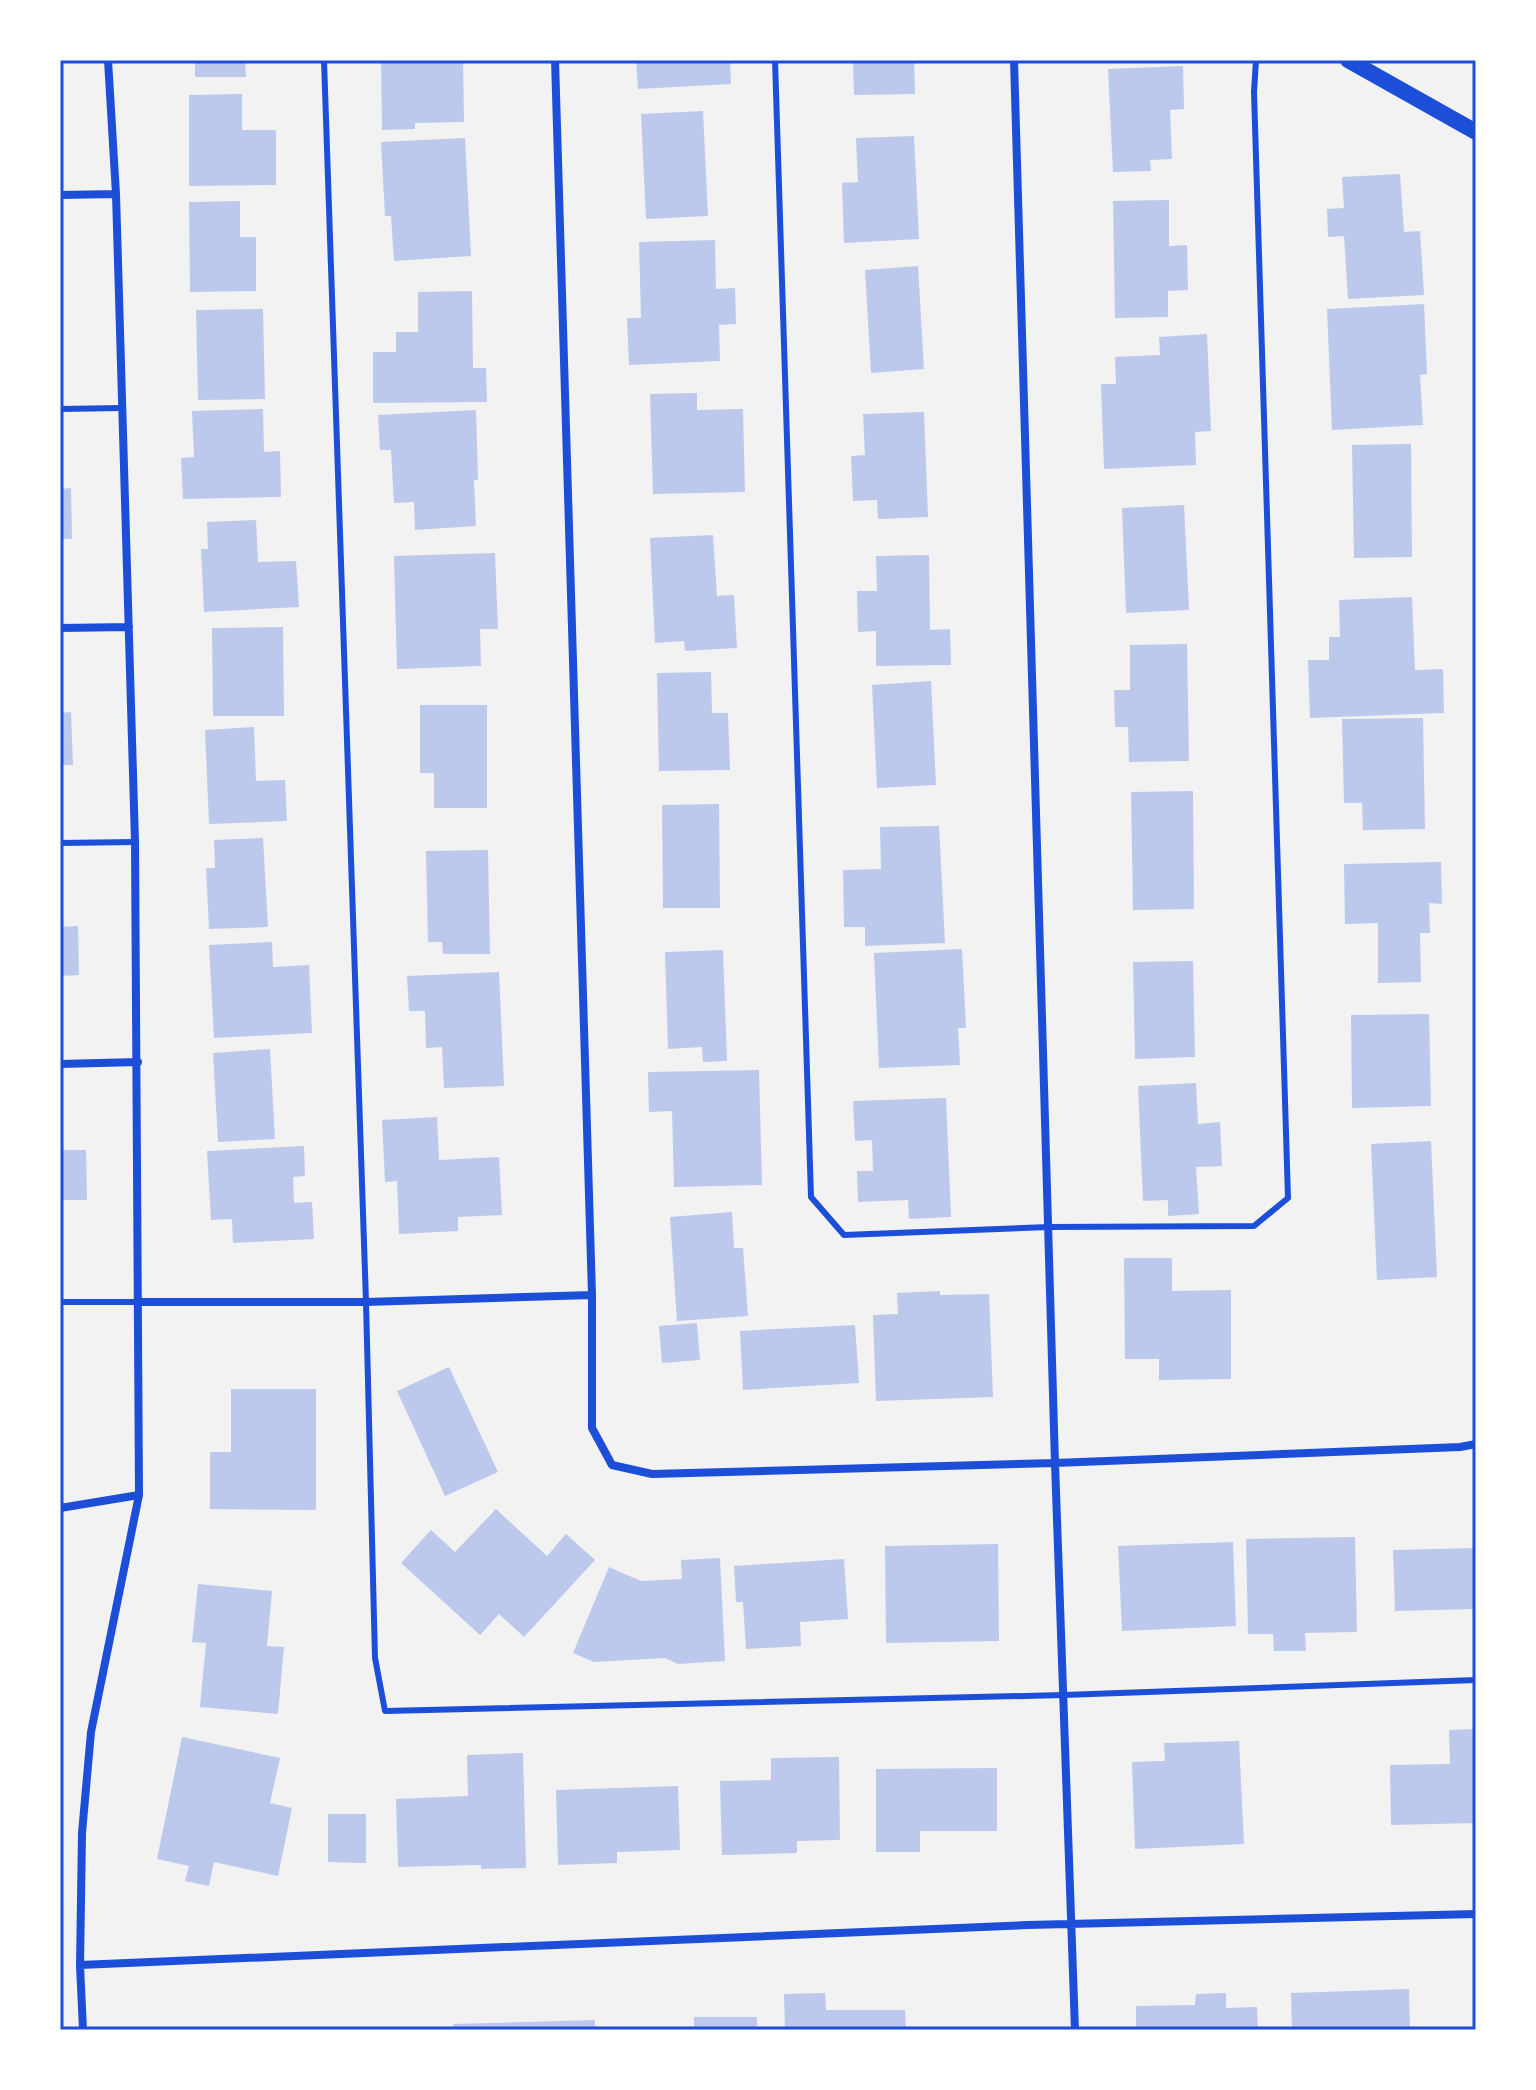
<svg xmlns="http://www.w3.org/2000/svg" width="1536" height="2090" font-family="'Asap Condensed',sans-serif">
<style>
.building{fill:#bdc9ec}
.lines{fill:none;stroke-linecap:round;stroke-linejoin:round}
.service{stroke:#1d4ed8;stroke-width:6}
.minor{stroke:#1d4ed8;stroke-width:8}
.secondary{stroke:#1d4ed8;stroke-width:16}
.neatline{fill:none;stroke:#1d4ed8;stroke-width:3}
</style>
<rect width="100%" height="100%" fill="#f2f2f2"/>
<!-- building -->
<path class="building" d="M195,60H245L246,77H195Z
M381,60H463L464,122L415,123V129L382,130Z
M636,60H730L731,84L638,89Z
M853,60H914L915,94L854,95Z
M1183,66L1184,109L1170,110L1172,159L1150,160L1151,171L1113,172L1108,69Z
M242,94V130H276V185L189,186V95Z
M703,111L708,216L646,219L641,114Z
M914,136L919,239L844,243L842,183L858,182L856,138Z
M465,138L471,256L394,261L391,216H385L381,142Z
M1400,174L1404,232L1420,231L1424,295L1348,299L1344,236L1328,237L1327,209L1344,208L1342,177Z
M1169,200V246L1187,245L1188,290L1168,291V317L1115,318L1113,201Z
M240,201V237H256V291L190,292L189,202Z
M715,240L716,289L735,288L736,324L719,325L720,361L629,365L627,318H641L639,242Z
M918,266L924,369L871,373L865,270Z
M472,291L473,368H486L487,402L373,403V352H396V332H418V292Z
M1424,304L1427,374L1420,375L1423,425L1332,430L1327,309Z
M263,309L265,399L198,400L196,310Z
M1207,334L1211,431L1195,432L1196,465L1104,469L1101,384H1116L1115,357L1160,355L1159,337Z
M697,393V410L743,409L745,492L653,494L650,394Z
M263,409L264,452L280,451L281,497L183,499L181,458L194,457L192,411Z
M476,410L478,480H474L476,526L415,530L414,502L394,503L391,450H380L378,415Z
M924,412L928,517L878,519L877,500L853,501L851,456L865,455L863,414Z
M1411,444L1412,557L1354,558L1352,445Z
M71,488L72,539H60V489Z
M1184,505L1189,610L1126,613L1122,508Z
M256,520L258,562L296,561L299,607L204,612L201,549H208L207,522Z
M713,535L717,596L734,595L737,648L685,651L684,641L655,643L650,538Z
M495,553L498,629H480L481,666L397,669L394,556Z
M929,555L930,630L950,629L951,665L876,666V631L858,632L857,591H877L876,556Z
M1412,597L1415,670L1443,669L1444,713L1310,718L1308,660H1329V637H1340L1339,600Z
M283,627L284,716H213L212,628Z
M1187,644L1189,761L1129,762L1128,727H1115L1114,690H1130V645Z
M711,672L712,713H728L730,770L659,771L657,673Z
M931,681L936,785L877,788L872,685Z
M420,705H487V808H434V773H420Z
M71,712L73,765H60V713Z
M1423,718L1425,829L1363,830L1362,803H1344L1342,719Z
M254,727L256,781L285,780L287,821L209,824L205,730Z
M1193,791L1194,909L1133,910L1131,792Z
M719,804L720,908H663L662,805Z
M939,826L945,943L865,946V927H844L843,870L881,869L880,827Z
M263,838L268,927L209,929L206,868H215L214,840Z
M488,850L490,954H443L442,942H428L426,851Z
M1441,862L1442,904L1429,903L1430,933H1420L1421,982L1378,983V923L1345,924L1344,864Z
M78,926L79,975L60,976V927Z
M272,942L273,967L309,965L312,1033L214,1038L209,945Z
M962,949L966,1028H958L960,1065L879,1068L874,953Z
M723,950L727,1061L703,1062L702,1047L668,1049L665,952Z
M1193,961L1195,1057L1135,1059L1133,962Z
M499,972L504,1086L444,1088L442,1047L426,1048L425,1011H409L407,976Z
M1429,1014L1431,1106L1352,1108L1351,1015Z
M270,1049L275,1139L218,1142L213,1053Z
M759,1070L762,1185L674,1187L672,1111L649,1112L648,1072Z
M1196,1083L1198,1124L1220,1122L1222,1166L1196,1167L1199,1214L1168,1216V1200L1143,1201L1138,1086Z
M946,1098L951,1217L909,1219L908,1200L858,1202L857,1171H873L872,1140L855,1141L853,1101Z
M437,1117L439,1160L499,1157L502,1215L458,1217V1231L399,1234L397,1181L385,1182L382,1120Z
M1431,1141L1437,1277L1377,1280L1371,1144Z
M304,1146L305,1176L293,1177L294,1203L312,1202L314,1239L233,1243L232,1219L211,1220L207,1151Z
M60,1150H86L87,1200H60Z
M732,1212L734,1248H743L748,1316L677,1321L670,1217Z
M1124,1258H1172V1291L1231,1290V1379L1159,1380V1359H1125Z
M940,1291V1295L989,1294L993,1397L876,1401L873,1315L898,1314L897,1293Z
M697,1323L700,1360L662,1363L659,1326Z
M855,1325L859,1383L743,1390L740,1331Z
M449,1367L498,1472L445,1496L397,1391Z
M231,1389H316V1510L210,1509V1452H231Z
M496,1509L547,1556L566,1534L595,1560L524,1637L499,1614L480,1635L401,1563L431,1530L455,1552Z
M1355,1537L1357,1632L1305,1633L1306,1651H1274L1273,1634H1248L1246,1539Z
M1233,1542L1236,1626L1122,1631L1118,1546Z
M998,1544L999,1641L886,1643L885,1546Z
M1476,1548V1609L1395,1611L1393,1550Z
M720,1558L725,1661L678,1664L665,1658L594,1662L573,1653L609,1567L641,1581L682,1579L681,1560Z
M844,1559L848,1619L800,1622L801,1646L746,1649L743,1602H736L734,1566Z
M198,1584L272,1591L267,1646L284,1647L278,1714L200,1707L206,1643L192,1642Z
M1476,1729V1823L1391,1825L1390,1765L1450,1764L1449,1730Z
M182,1737L280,1758L270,1803L292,1808L278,1876L214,1862L209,1886L185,1881L189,1866L157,1859Z
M1239,1741L1244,1844L1135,1849L1132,1762L1165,1761L1164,1743Z
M523,1753L526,1868L481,1869V1865L398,1867L396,1799L468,1796L467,1755Z
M839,1757L840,1840L797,1841V1853L722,1855L720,1781L771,1780V1758Z
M997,1768V1831H920V1852H876V1769Z
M678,1786L680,1850L617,1852V1863L558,1865L556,1790Z
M328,1814H366V1863L328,1862Z
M1409,1989L1410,2030H1292L1291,1993Z
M825,1993L826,2010H905L906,2030H785L784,1994Z
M1226,1993V2008L1257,2007L1258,2030H1136V2006L1195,2005L1196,1994Z
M694,2017H757V2030H694Z
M595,2020V2030H454L453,2024Z"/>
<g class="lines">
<!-- service -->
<path class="service" d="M324,60L366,1302L375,1658L385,1711L1064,1695L1476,1680
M775,60L811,1197L844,1235L1049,1227L1254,1226L1288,1198L1254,92L1256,60
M60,409L121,408
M60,843L135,842
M60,1302H139"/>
<!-- minor -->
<path class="minor" d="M555,60L592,1295V1428L612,1465L652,1474L1055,1463L1460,1447L1476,1444
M1014,60L1055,1463L1075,2030
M60,195L116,194
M60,628L129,627
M60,1064L138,1062
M139,1302H366L592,1295
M60,1508L139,1495
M80,1965L1028,1925L1476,1914
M83,2030L80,1965L82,1833L91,1732L139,1495L135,842L116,194L108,60"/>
<!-- secondary -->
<path class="secondary" d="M1348,60L1476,132"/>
</g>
<!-- border -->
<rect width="1536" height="2090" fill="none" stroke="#ffffff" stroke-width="124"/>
<rect x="62" y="62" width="1412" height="1966" class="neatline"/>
</svg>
